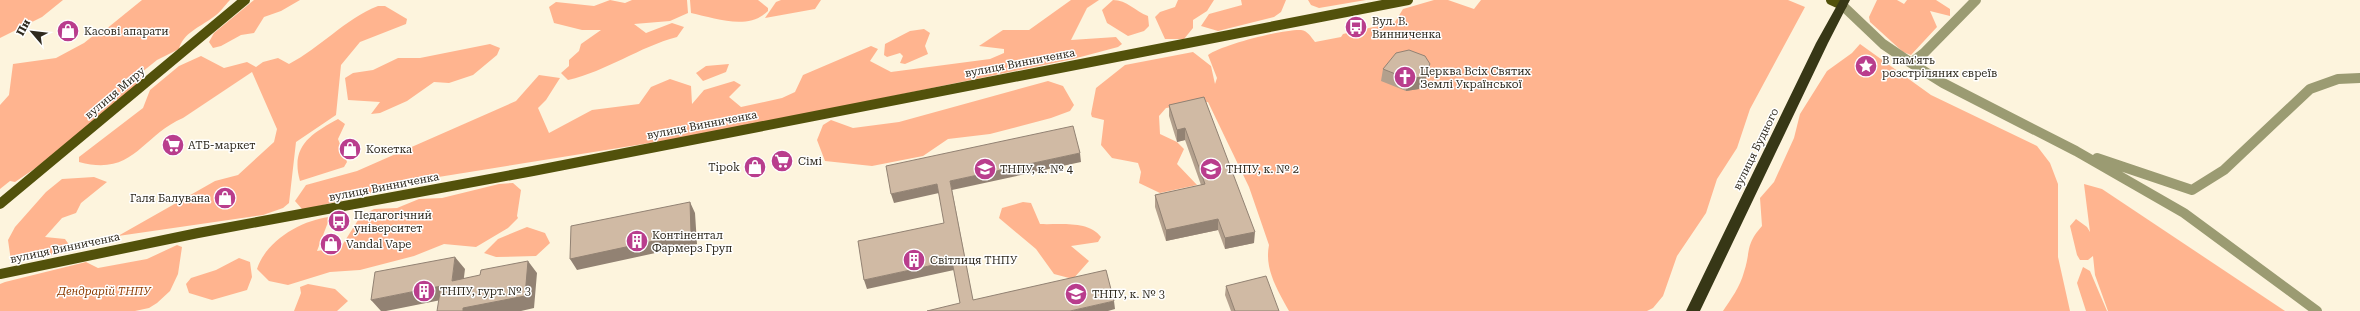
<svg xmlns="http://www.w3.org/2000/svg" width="2360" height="311" font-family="'Roboto Serif',serif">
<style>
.green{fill:#ffb48f}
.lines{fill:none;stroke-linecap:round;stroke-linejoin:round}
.minor{stroke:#9b9b72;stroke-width:10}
.major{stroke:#52510b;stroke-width:10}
.highway{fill:#373716;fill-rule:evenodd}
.wall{fill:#b3a08d}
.shaded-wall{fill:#928273}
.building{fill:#d0baa4;stroke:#928273}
.labels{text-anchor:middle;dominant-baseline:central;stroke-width:3;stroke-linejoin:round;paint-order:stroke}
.poi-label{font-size:11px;fill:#2e291e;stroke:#fff;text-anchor:start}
.street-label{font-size:11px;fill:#2e291e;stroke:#fff}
.park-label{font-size:11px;font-style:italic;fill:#8c3b01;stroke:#fff}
</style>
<rect width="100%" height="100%" fill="#fdf4dd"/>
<!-- green -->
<path class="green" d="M0,0H63L42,17L0,38Z
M142,0H230C224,6 220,13 212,18C200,27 183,33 179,49L157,60L142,72L144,73L137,88L49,159L15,182L10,181L0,189V105L9,95L13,64L56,58L84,43L99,31L105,30Z
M254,0H300L281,11L264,17L254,33L241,35L221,46L213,48L209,42L214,33Z
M610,0L625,3L632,0H687L688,13L670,21L634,24L646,33L672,23L684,27L677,37C639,47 607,71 568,80L561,73L569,66V60L579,51L581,44L601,30H582L554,23L549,7L556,2L594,6Z
M690,0H758L768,8V11C748,31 715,18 691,13Z
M781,0H821L815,9L765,18L776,2Z
M1071,0H1099L1087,8L1071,40L1116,37L1122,44L1118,47L1073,59L718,132L426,179L307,209H302L295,201L306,185L357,171L516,101L539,75L560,78L546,100L538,108L549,133L592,110L639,104L651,87L670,79L691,86L692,104L704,90L734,81L741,85L729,97L741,107L782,98L795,92L803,75L871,46L878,49L870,61L891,72L990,59L1004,53V49L979,46L1003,30H1029Z
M1113,0C1127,0 1135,11 1148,16L1149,26L1144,31L1128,36L1107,23L1102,10Z
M1178,0H1214L1207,11L1193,20V28L1184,39H1165L1155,17L1160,12L1175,7Z
M1241,0H1286L1281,12L1274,17L1218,31L1201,26L1209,14L1242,5Z
M1308,0H1366L1319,8L1311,5Z
M1434,0H1448L1474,9L1481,0H1788L1805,7L1750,109L1737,148L1717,179L1706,213L1677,256L1663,296L1653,308L1647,311H1289C1278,291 1264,269 1269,245L1249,187L1208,102L1166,108L1159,116L1160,134L1177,142L1184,149L1177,164L1197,185L1160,193L1139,183L1141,172L1138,163L1112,158L1101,145L1104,120L1092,117L1091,114L1096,88L1125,65L1193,52L1211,66L1215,84L1217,78L1208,55C1222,45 1283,29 1301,30C1308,31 1311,37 1315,42L1341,37L1343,34L1395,22L1403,9Z
M1877,0H1897L1904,4L1907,0H1936L1950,9V16L1930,11L1937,27L1911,55L1903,52L1870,22L1869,17Z
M378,6H385L407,19L406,24L360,42L341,65L336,115L296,142L289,203L283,208L263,215L118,236L215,181L238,175L274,142L277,129L252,72L183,118C141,136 134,177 79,162V157L143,108L150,90L179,66L201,56L224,68L247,62L256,67L263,62L278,58L289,64C320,48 345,19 378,6Z
M924,29L930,33L925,46L928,54L905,64L900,63L903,56L900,53L887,57L884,55L885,44L910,31Z
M490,44L500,48L497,55L473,75L449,83L434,82L407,101L380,113L371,114L380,102L348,100L345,78L353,73L373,70L398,58H420Z
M1860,44L1931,95L2037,146L2050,163L2058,184V257L2070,311H1723C1731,299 1740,287 1744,272C1751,251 1745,245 1762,226L1760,198L1774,182L1794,138L1800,114L1827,71L1852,53Z
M729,64L726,72L703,81L696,73L706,66Z
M1048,81L1063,86L1074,105L1070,111L1051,118L990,134L948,139L923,156L872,166L825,161L817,140L823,125L831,120L853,128L899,122Z
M338,119L345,124L338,139L347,162L344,167L300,181C290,146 311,134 338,119Z
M94,177L107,182L81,203L76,213L62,218L45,237L65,239L72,249C62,254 53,254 42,256C30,259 23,262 11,261L8,240L15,227L46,192L62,179Z
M513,183L521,190L517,216L518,218L508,228L476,247L444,244L414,256L360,270L330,272L288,285L269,281L257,269C266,241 301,220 330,217L317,251L341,247L360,217L374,209L397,208L419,199L442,198L499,184Z
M2084,184L2102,189L2285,311H2108L2095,275L2093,256L2088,260H2080L2077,255L2070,226L2076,219L2087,227L2090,232Z
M1023,202L1031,203L1040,224C1059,225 1088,220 1101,237L1098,242L1071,246L1089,261L1073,279L1054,274L1036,249L999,218L1002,208Z
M527,227L545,233L550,243L536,256L496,257L484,253L498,239Z
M177,245L182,247L178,274L170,291L157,303L149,308L135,311H0V284L5,282L86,262L98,268L147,259Z
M239,258L250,262L252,277L247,290L212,300L189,293L186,284L191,278L216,270Z
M2083,267L2090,271L2107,311H2086L2077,283Z
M308,284L335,289L348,301L337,311H294L301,293L300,287Z"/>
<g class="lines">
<!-- minor -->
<path class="minor" d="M1842,5L1883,44L1911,63L1943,83L2076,151L2184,213L2317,311
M1911,63L1924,53L1976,0
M2097,158L2192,190L2224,170L2310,89L2338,79L2360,78"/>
<!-- major -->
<path class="major" d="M1831,0L1842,5
M0,204L245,0
M0,274L198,233L533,171L1408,0"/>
<!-- highway -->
<path class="highway" d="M1840,0H1850L1828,43L1700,311H1686L1816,43Z"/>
</g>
<!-- wall -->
<path class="wall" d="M1383,69L1427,76L1419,89L1406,91L1381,81Z
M1204,97L1254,243L1225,249L1218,230L1166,241L1155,207V195L1201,185L1185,140L1177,142L1169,116V105Z
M1226,286L1279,311H1231L1225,295Z"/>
<!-- shaded-wall -->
<path class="shaded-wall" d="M1430,64L1427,76L1419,89L1406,91L1408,79Z
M1185,128V140L1177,142V130Z
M1080,153L1081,162L952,190L975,309L950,181Z
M937,184L939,193L894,203L891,194Z
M690,202L695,213L697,244L577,270L570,259Z
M1218,219V230L1166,241V230Z
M1255,232L1254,243L1225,249V238Z
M455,257L465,269L462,293L452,281Z
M528,261L537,273L534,308L521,311H463V308Z
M952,261L954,270L867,289L864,280Z
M441,286L451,298L386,311H381L371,300Z
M1114,301L1115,309L1108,311H1070Z"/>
<!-- building -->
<path class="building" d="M1409,50L1425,56L1430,64L1422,77L1408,79L1383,69L1396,53Z
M1204,97L1255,232L1225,238L1218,219L1166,230L1155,195L1205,184L1185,128L1177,130L1169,105Z
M1073,126L1080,153L950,181L973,300L1106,270L1114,301L1070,311H927L960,303L952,261L864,280L858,241L944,223L937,184L891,194L886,166Z
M690,202L691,233L570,259L571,226Z
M455,257L452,281L480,275L481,270L528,261L525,296L463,308V311H437L441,286L371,300L375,272Z
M1266,276L1279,311H1235L1226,286Z"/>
<!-- icons -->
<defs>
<g id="bus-disc" transform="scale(1.15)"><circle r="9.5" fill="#b93d8d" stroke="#fff"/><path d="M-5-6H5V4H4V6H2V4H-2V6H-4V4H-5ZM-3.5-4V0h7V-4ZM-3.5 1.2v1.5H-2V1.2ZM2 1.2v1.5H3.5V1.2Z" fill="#fff"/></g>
<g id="shop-disc" transform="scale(1.15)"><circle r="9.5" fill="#b93d8d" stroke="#fff"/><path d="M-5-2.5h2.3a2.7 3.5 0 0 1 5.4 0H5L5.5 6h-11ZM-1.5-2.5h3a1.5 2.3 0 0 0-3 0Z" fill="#fff"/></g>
<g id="sight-disc" transform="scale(1.15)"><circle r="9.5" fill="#b93d8d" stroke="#fff"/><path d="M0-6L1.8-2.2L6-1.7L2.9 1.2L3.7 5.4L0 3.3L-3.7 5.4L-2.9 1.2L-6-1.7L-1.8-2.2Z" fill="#fff"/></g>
<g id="church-disc" transform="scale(1.15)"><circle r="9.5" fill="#b93d8d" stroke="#fff"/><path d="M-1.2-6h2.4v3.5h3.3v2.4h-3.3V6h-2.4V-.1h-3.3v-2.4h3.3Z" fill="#fff"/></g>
<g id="supermarket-disc" transform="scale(1.15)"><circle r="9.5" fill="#b93d8d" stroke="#fff"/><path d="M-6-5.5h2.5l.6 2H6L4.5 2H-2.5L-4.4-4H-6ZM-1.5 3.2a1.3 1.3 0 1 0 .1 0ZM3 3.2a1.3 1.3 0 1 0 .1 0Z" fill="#fff"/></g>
<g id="university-disc" transform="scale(1.15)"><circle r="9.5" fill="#b93d8d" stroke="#fff"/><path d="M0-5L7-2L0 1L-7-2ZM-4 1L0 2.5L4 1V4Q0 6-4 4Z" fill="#fff"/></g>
<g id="building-disc" transform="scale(1.15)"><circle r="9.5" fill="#b93d8d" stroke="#fff"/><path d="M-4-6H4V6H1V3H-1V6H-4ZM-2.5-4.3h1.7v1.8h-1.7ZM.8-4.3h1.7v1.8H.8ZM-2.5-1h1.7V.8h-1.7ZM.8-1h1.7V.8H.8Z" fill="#fff"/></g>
</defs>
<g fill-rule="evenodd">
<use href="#bus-disc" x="1356" y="27"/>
<use href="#shop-disc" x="68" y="31"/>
<use href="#sight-disc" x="1866" y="66"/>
<use href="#church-disc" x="1405" y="77"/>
<use href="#supermarket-disc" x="173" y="145"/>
<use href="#shop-disc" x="350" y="149"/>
<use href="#supermarket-disc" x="782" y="161"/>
<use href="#shop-disc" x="755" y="167"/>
<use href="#university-disc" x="985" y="169"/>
<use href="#university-disc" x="1211" y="169"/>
<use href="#shop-disc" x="225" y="198"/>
<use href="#bus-disc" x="339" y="221"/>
<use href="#building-disc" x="637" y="241"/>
<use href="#shop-disc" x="331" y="244"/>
<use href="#building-disc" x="914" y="260"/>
<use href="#building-disc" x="424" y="291"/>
<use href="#university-disc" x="1076" y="294"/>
</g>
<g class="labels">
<!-- poi labels -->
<g class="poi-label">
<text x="1372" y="21">Вул. В.<tspan x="1372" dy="13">Винниченка</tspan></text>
<text x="84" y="31">Касові апарати</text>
<text x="1882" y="60">В пам'ять<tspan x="1882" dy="13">розстріляних євреїв</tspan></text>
<text x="1420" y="71">Церква Всіх Святих<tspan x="1420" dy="13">Землі Української</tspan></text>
<text x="188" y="145">АТБ-маркет</text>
<text x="366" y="149">Кокетка</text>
<text x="798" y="161">Сімі</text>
<text x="740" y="167" text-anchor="end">Tipok</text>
<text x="1000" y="169">ТНПУ, к. № 4</text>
<text x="1226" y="169">ТНПУ, к. № 2</text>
<text x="210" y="198" text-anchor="end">Галя Балувана</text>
<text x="354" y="215">Педагогічний<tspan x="354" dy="13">університет</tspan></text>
<text x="652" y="235">Контінентал<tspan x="652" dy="13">Фармерз Груп</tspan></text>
<text x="346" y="244">Vandal Vape</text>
<text x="930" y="260">Світлиця ТНПУ</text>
<text x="440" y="291">ТНПУ, гурт. № 3</text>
<text x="1092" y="294">ТНПУ, к. № 3</text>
</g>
<!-- street labels -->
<g class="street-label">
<text transform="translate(1020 63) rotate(-11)">вулиця Винниченка</text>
<text transform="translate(115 93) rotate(-40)">вулиця Миру</text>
<text transform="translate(702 125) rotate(-11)">вулиця Винниченка</text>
<text transform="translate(1756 149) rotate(-64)">вулиця Будного</text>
<text transform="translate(384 187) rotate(-11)">вулиця Винниченка</text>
<text transform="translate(65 248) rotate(-12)">вулиця Винниченка</text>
</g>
<!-- park labels -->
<g class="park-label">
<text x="104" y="291">Дендрарій ТНПУ</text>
</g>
</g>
<!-- north arrow -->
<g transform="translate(32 32) rotate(298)" stroke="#ffffff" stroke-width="3" paint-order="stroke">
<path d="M0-3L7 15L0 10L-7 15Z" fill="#2e291e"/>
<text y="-6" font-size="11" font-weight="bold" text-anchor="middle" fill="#2e291e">Пн</text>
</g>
</svg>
